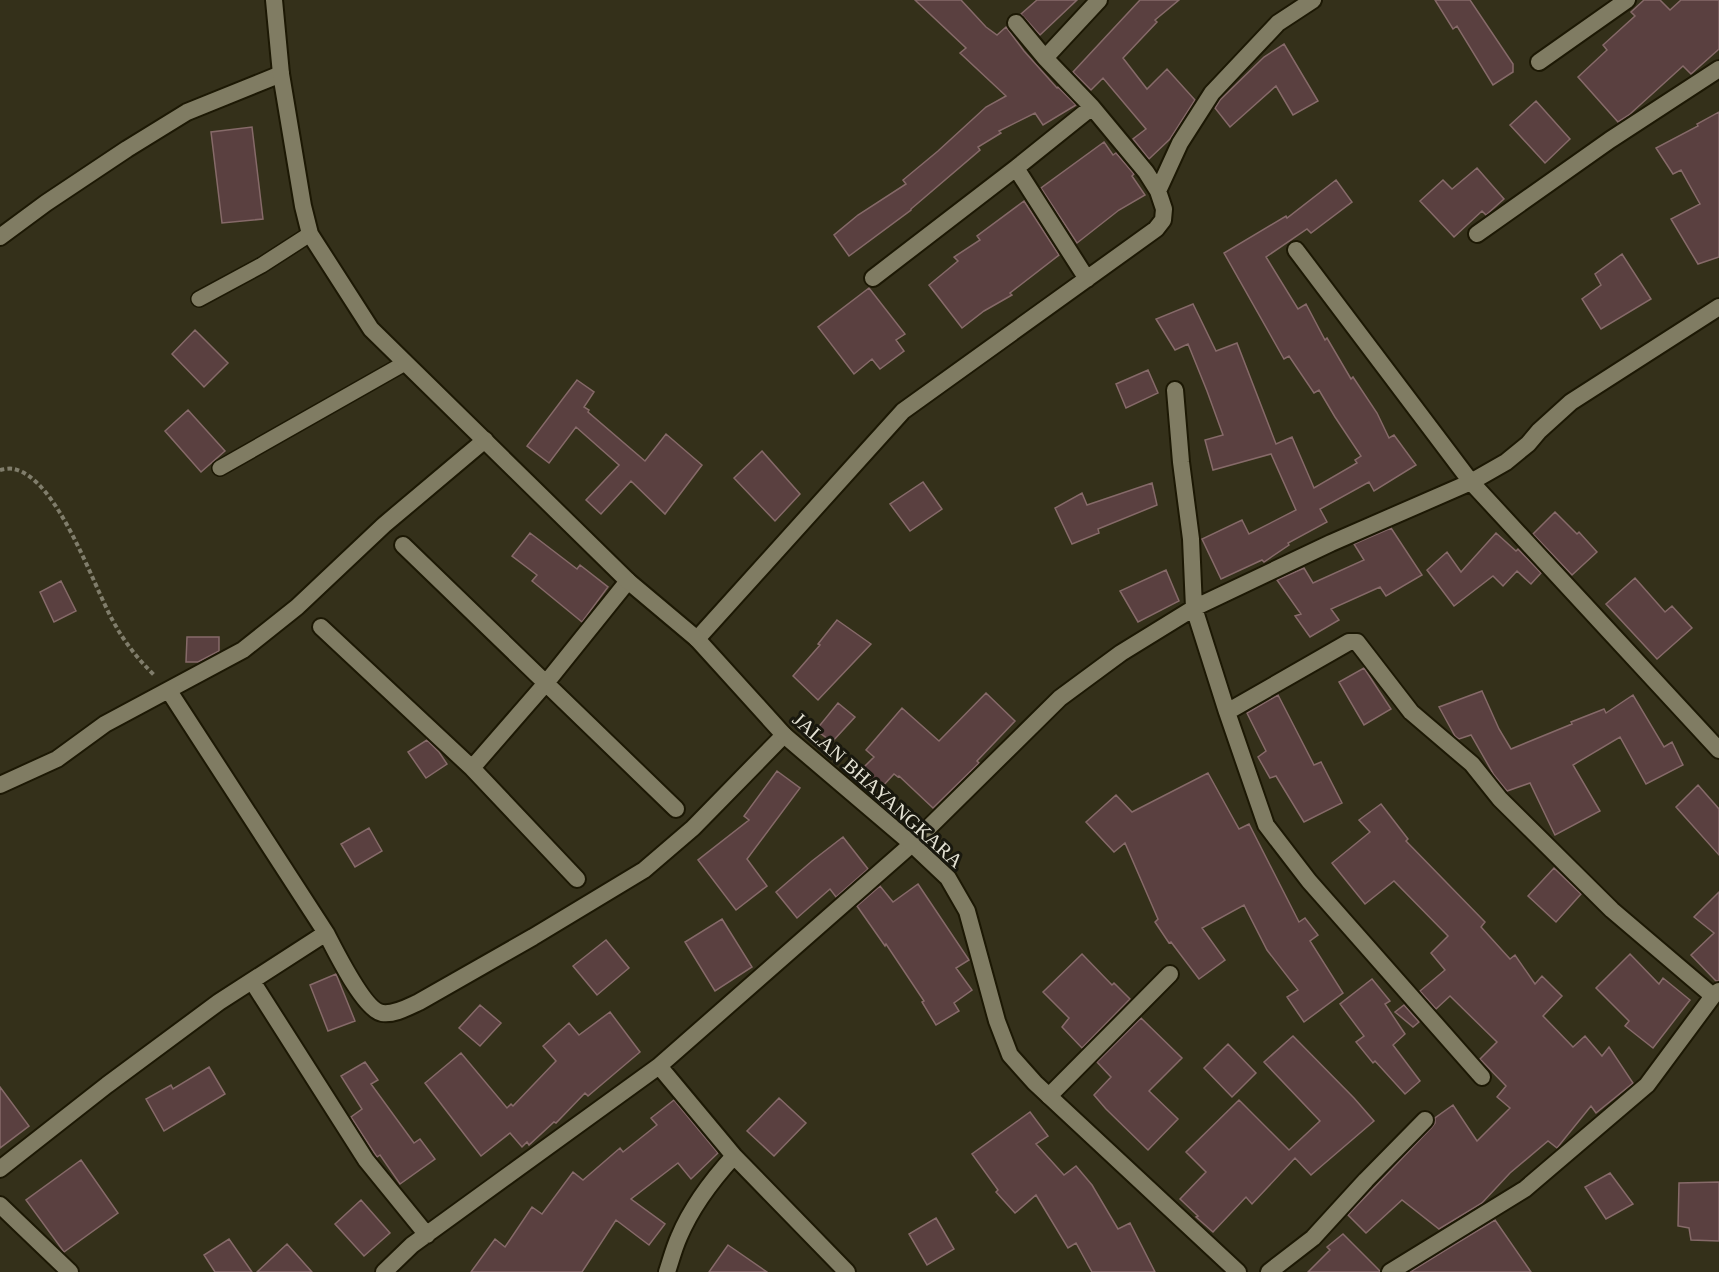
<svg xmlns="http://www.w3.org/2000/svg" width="1719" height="1272" font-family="'Times New Roman',serif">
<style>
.building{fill:#5a4040;stroke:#866a69;stroke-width:1.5}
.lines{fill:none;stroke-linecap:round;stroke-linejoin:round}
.service-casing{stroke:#1c1804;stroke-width:18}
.minor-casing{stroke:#1c1804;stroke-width:20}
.tertiary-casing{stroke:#1c1804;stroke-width:20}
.path{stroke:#807d6b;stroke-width:4;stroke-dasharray:4.5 3;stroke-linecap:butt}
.service{stroke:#807c63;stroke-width:15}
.minor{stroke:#807c63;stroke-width:16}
.tertiary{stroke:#807c63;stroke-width:16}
.labels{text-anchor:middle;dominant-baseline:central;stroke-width:6;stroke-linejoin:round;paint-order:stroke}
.street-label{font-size:20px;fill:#e5e3d5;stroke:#19180e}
</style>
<rect width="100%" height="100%" fill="#34301a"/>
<!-- building -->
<path class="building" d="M915,0H961L986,27L997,35L1006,27L1024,51L1057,88L1058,87L1076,105L1043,125L1035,113L999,131L1001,133L978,147L980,150L911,209V210L849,256L834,235L858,215L906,184L903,180L938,151L986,107L1006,96L960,53L966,48Z
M1037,0H1077L1040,35L1021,14Z
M1140,0H1179L1155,20L1157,22L1123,58L1147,89L1167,69L1195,100L1170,139L1149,159L1133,139L1146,129L1103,78L1091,90L1073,72Z
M1435,0H1470L1513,64V72L1493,85L1457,26L1453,29Z
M1644,0H1660L1670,10L1681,0H1719V49L1691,74L1683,66L1629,115L1618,122L1578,77L1607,50L1603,45L1635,16L1631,12Z
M1284,44L1318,101L1293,115L1276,86L1230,127L1215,108L1220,100L1264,57Z
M1536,101L1570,139L1545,163L1510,125Z
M1719,112V257L1698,264L1671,219L1700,204L1681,170L1673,174L1656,148L1698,126L1697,124Z
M252,127L263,219L222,223L211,132Z
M1104,142L1113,155L1116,153L1134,174L1132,176L1145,195L1119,210L1077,243L1041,188Z
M1477,168L1504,199L1486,215L1482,211L1454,237L1420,201L1443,180L1452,189Z
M1336,180L1352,202L1311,233L1307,229L1266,257L1298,309L1306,304L1325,340L1327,338L1351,379L1353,377L1377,413L1389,438L1394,435L1416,465L1374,491L1369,482L1320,509L1327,522L1288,543L1289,545L1264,562L1262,560L1221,579L1202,539L1242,520L1249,534L1296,510L1271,454L1213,470L1205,440L1223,435L1207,391L1188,344L1175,350L1156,319L1193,304L1216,351L1237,343L1276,444L1292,437L1314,488L1357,463L1355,460L1361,456L1335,417L1319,390L1314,393L1289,356L1284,359L1224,253L1286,216L1287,218Z
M1024,201L1059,255L1010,293L1012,295L984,311L962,328L929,285L958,261L954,257L980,240L977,236Z
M1622,254L1651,299L1601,329L1582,299L1601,285L1595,274Z
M869,288L905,334L896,340L904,351L880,369L872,359L854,374L818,327Z
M195,330L228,363L204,387L172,354Z
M1148,370L1158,393L1126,408L1116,384Z
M577,380L594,392L584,407L589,410L588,412L645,461L666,434L702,465L665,514L631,481L601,514L586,500L619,465L576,427L549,463L527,446Z
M188,410L225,451L201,472L165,431Z
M762,451L800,494L775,521L734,478Z
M923,482L942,509L910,531L890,504Z
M1152,483L1157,505L1098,529L1099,533L1072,544L1055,508L1082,493L1087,505Z
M1555,512L1577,534L1579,532L1597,552L1572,575L1533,534Z
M1391,528L1422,575L1386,596L1380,587L1331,609L1339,620L1310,637L1295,616L1301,614L1277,580L1304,568L1313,583L1364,560L1354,544Z
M530,533L577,569L580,565L608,587L582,622L532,581L537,575L512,556Z
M1496,533L1516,551L1518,549L1541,573L1531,584L1517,571L1503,586L1493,576L1454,606L1427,570L1447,552L1461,572Z
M1166,570L1179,601L1138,622L1120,591Z
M1635,578L1665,612L1672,606L1692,628L1657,659L1606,604Z
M61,581L76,611L54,622L40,592Z
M837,620L871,644L818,700L793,676L820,645L818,644Z
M187,637H219V651L198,662H186Z
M1364,668L1391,709L1364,725L1339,682Z
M1482,691L1499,729L1511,749L1572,724L1571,722L1604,709L1606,713L1633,695L1664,747L1672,742L1683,765L1646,784L1620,737L1573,765L1600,811L1555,835L1530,783L1507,791L1494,775L1471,735L1459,739L1455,736L1439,707Z
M986,693L1015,721L977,761L979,763L933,808L899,776L898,777L894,774L881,788L861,770L874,757L866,750L902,708L939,741Z
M1278,695L1314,765L1321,762L1342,803L1304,822L1276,776L1270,778L1258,757L1266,751L1247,713Z
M838,703L855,717L832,742L816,730Z
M427,740L439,752L447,764L426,778L408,752Z
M777,771L800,788L747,859L767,886L736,910L698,860L749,820L744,816Z
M1208,773L1239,829L1249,824L1299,922L1305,918L1318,935L1310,941L1343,993L1304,1022L1287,997L1298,990L1267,950L1244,905L1202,928L1225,960L1199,979L1171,942L1169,943L1155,922L1158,919L1125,843L1114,852L1086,822L1116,795L1132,812Z
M1698,785L1719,809V855L1676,807Z
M1381,804L1408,839L1406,841L1485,922L1481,927L1510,959L1515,955L1535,984L1542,976L1562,996L1543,1016L1573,1047L1585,1036L1602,1056L1609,1047L1633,1083L1596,1113L1591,1106L1557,1148L1548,1141L1510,1173L1482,1203L1439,1229L1402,1200L1366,1233L1348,1215L1432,1127L1435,1123V1118L1453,1105L1477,1141L1510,1108L1497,1097L1506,1086L1480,1059L1497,1042L1450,996L1436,1009L1420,991L1445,970L1431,953L1448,936L1394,881L1365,904L1332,863L1370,832L1359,820Z
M369,828L382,851L355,867L341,844Z
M843,837L868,869L836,897L830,889L797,918L776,892L812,861Z
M1554,868L1581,894L1556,922L1528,896Z
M918,884L969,960L956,968L972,990L954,1003L959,1011L936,1025L922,1002L924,1001L886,944L885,946L857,906L880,886L893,902Z
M1719,892V981H1716L1691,955L1714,933L1694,917Z
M722,919L752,967L715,991L685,942Z
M606,940L629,968L597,995L573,966Z
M1082,954L1112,985L1114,983L1130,999L1082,1048L1062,1027L1069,1018L1043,992Z
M1630,954L1659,984L1663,978L1690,1000L1653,1048L1625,1026L1629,1021L1596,988Z
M336,974L355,1021L328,1031L310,985Z
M1372,979L1390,1001L1385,1004L1405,1034L1393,1045L1420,1081L1405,1094L1375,1061L1373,1063L1356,1042L1364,1036L1340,1004Z
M480,1005L501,1023L480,1046L459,1028Z
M1404,1005L1419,1022L1413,1027L1395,1012Z
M610,1012L640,1052L588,1096L585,1093L556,1123L554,1122L529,1145L527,1142L522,1147L510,1133L481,1156L425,1083L461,1053L507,1108L511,1104L513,1106L556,1061L543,1046L569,1023L579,1035Z
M1141,1018L1182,1058L1149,1091L1178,1119L1148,1150L1106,1109L1094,1095L1111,1077L1097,1062Z
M1293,1036L1354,1098L1374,1121L1311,1175L1295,1158L1252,1204L1246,1197L1213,1232L1196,1217L1198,1216L1180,1199L1206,1172L1186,1152L1239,1100L1289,1150L1320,1121L1264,1062Z
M1228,1044L1256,1073L1232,1097L1204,1068Z
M365,1062L378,1080L371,1084L414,1143L420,1139L435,1159L400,1184L380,1155L377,1157L375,1154L351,1117L362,1109L341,1076Z
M209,1067L225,1094L164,1131L146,1099L171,1085L173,1089Z
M0,1087L29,1126L0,1148Z
M779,1098L806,1123L774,1156L747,1131Z
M674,1100L718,1153L691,1179L678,1163L631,1199L665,1224L649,1245L616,1220L582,1272H471L495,1239L505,1247L532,1207L542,1214L573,1172L583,1180L620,1148L623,1152L657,1125L651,1118Z
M1030,1112L1048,1136L1036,1144L1064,1175L1076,1166L1092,1185L1118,1229L1130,1223L1155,1272H1092L1076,1243L1068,1248L1036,1195L1015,1213L996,1192L998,1190L972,1154Z
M81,1160L118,1213L64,1252L26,1200Z
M1610,1173L1633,1204L1606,1219L1585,1187Z
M1719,1182V1241L1691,1240L1689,1228L1678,1226L1679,1183Z
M361,1200L390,1233L364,1256L335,1224Z
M936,1218L954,1249L927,1265L909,1234Z
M1495,1220L1531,1272H1410L1457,1243Z
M1343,1234L1380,1271V1272H1308L1330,1250L1327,1247Z
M229,1239L252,1272H215L204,1255Z
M287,1244L312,1272H257Z
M728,1245L767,1272H709Z"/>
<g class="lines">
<!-- service casing -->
<g class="service-casing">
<path id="service" d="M199,299L262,265L310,234
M220,468L405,363"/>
</g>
<!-- minor casing -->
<g class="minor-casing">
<path id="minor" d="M1045,58L1099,0
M1539,62L1627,0
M1016,168L1087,279
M1158,191L1180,143L1212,93L1278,23L1313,0
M1477,234L1610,140L1719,69
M0,237L46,203L127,149L187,112L281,74
M1296,250L1471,482L1719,750
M873,278L1016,168L1092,107
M1175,390L1181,462L1191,539L1194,608L1227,712L1266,825L1309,881L1482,1077
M403,545L676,809
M321,627L472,768L546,683L628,581
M697,639L903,411L1156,229L1163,220L1164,209L1158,191L1146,172L1092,107L1045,58L1016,23
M169,691L326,933
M1227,712L1349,642H1357L1411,712L1472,764L1500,799L1612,910L1713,996
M472,768L577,879
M0,785L57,759L105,724L243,650L297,607L384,525L485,440
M252,981L366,1160L427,1235
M659,1066L734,1156L847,1272
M1049,1096L1170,974
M0,1169L107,1085L219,1002L326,933C335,950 364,1010 382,1013C394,1015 408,1007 419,1002L533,937L644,870L693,828L784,735
M0,1205L70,1272
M384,1272L412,1245L659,1066L912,844L1060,698L1121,653L1194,608L1331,543L1471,482L1506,462L1528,444L1539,431L1571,402L1719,307
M667,1272C671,1260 674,1248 679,1237C692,1206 712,1180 734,1156
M1269,1272L1313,1238L1366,1180L1425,1120
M1390,1272L1525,1189L1647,1085L1713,996L1719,991"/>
</g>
<!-- tertiary casing -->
<g class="tertiary-casing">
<path id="tertiary" d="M274,0L281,74L303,206L310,234L371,329L628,581L697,639L784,735L912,844L948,878L967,911L997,1021L1010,1055L1035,1083L1238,1272"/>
</g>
<!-- path -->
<path class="path" d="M0,470C4,469 10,468 14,469C58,479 92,583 113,621C125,643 137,658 155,676"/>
<!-- service -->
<use href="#service" class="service"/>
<!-- minor -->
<use href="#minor" class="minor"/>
<!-- tertiary -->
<use href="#tertiary" class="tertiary"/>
</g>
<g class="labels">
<!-- street labels -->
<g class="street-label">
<text transform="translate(878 790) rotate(42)">JALAN BHAYANGKARA</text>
</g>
</g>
</svg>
